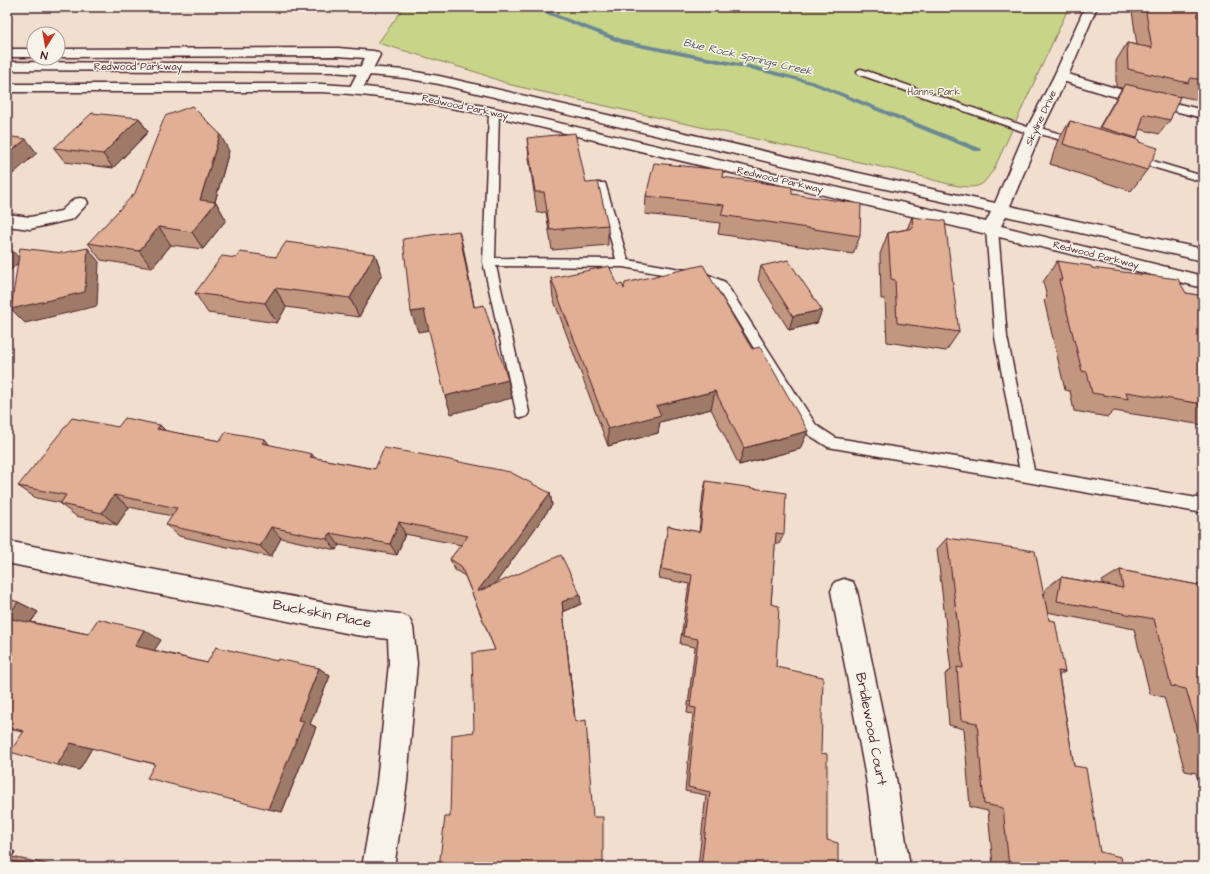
<svg xmlns="http://www.w3.org/2000/svg" width="1210" height="874" font-family="'Architects Daughter',sans-serif">
<style>
.green{fill:#c8d488;stroke:#897a5a}
.lines{fill:none;stroke-linecap:round;stroke-linejoin:round}
.stream{fill:#6a8995;fill-rule:evenodd}
.lane-casing{stroke:#4a1f2b;stroke-width:3}
.street-casing{stroke:#4a1f2b;stroke-width:3}
.secondary-casing{stroke:#4a1f2b;stroke-width:3}
.lane{fill:#f7f3e8;fill-rule:evenodd}
.street{fill:#f7f3e8;fill-rule:evenodd}
.secondary{fill:#f7f3e8;fill-rule:evenodd}
.wall{fill:#c2967f;stroke:#4a1f2b}
.shaded-wall{fill:#9e7a68;stroke:#4a1f2b}
.building{fill:#e1af94;stroke:#4a1f2b}
.labels{text-anchor:middle;dominant-baseline:central;stroke-width:3;stroke-linejoin:round;paint-order:stroke}
.far-street-label{font-size:10px;fill:#4a1f2b;stroke:#f7f3e8}
.far-park-label{font-size:10px;fill:#6a4c42;stroke:#f7f3e8}
.far-water-label{font-size:11px;font-style:italic;fill:#5a5460;stroke:#f7f3e8}
.near-street-label{font-size:14px;fill:#4a1f2b;stroke:#f7f3e8}
</style>
<rect width="100%" height="100%" fill="#f0dfcf"/>
<filter id="ink" filterUnits="userSpaceOnUse"><feTurbulence type="fractalNoise" baseFrequency=".025" numOctaves="2"/><feDisplacementMap in="SourceGraphic" scale="8" xChannelSelector="R" yChannelSelector="G"/><feConvolveMatrix kernelMatrix="1 2 1 2 8 2 1 2 1" color-interpolation-filters="sRGB"/></filter>
<g filter="url(#ink)">
<!-- green -->
<path class="green" d="M404,7H1069L993,171C989,175 985,183 980,185C967,192 928,178 913,174L511,85L476,72L378,43Z"/>
<g class="lines">
<!-- stream -->
<path class="stream" d="M529,7H537L627,41L754,66L815,82L982,149L981,151H975L811,84L754,70L623,44Z"/>
<!-- lane casing -->
<g class="lane-casing">
<path id="lane" d="M861,69L1030,128L1034,126L1037,127L1081,140L1083,142L1078,145L1037,133L1033,135L1030,134L858,74L857,72L858,70Z
M494,109L499,112L495,258L616,259L596,185L597,183H605L628,260L704,273L725,282L816,425L836,438L1019,467L995,337L986,230L988,227H996L998,230L1007,337L1034,470L1203,499V513L828,447L806,433L717,288L701,281L623,267L496,266L529,412L527,416L522,418L517,416L483,262L489,112Z
M1133,155L1203,176V182L1129,160L1128,158Z"/>
</g>
<!-- street casing -->
<g class="street-casing">
<path id="street" d="M338,48L373,51L378,52L380,55L361,92L356,93L351,92L349,89L365,58L338,56L58,57V49Z
M7,49H34V57H7Z
M1061,72L1119,89L1203,110V118L1109,95L1056,79L1054,76L1056,73Z
M80,198L86,199L88,203L73,219L30,229L7,226V214L30,217L61,211L74,199Z
M7,541L356,609L400,614L409,618L413,627L417,663L407,782L394,867H362L377,782L389,663L388,639L356,635L7,563Z
M844,579L853,582L857,591L896,778L910,867H878L866,778L831,591L835,582Z"/>
</g>
<!-- secondary casing -->
<g class="secondary-casing">
<path id="secondary" d="M1085,7H1097L1068,76L1041,132L1010,206L1203,249V261L1006,216L1001,226L1203,276V288L1062,252L494,116C437,105 380,95 322,92H7V84H322L366,87L409,92L494,108L986,222L991,212L845,180L439,84L404,78L332,72L7,70V62L332,64L404,70L439,76L845,170L995,203L1025,132L1054,76Z"/>
</g>
<!-- lane -->
<use href="#lane" class="lane"/>
<!-- street -->
<use href="#street" class="street"/>
<!-- secondary -->
<use href="#secondary" class="secondary"/>
</g>
<!-- wall -->
<path class="wall" d="M1134,7H1203V101L1179,96L1170,120L1159,134L1140,129L1136,139L1139,142L1147,170L1131,191L1050,164L1057,142L1070,121L1098,129L1122,88L1116,87V61L1127,43L1137,45L1132,11Z
M139,118L148,132L113,168L65,162L54,148Z
M527,138L586,183L608,225V245L552,250L546,212L537,213L529,158Z
M229,151L215,202H216L226,220L203,249L171,245L152,268L101,260L88,243Z
M722,177L792,194L860,236L853,254L718,234L720,223L645,214L646,196Z
M912,217L959,332L946,351L887,342L885,299H881L880,254L888,233L907,229Z
M375,254L382,274L359,317L286,307L277,323L208,313L195,293L236,258Z
M1057,261L1092,268L1186,293L1203,296V425L1114,411L1108,417L1074,411L1070,391L1065,390L1044,300L1047,297L1043,282Z
M761,266L822,310L817,323L789,330L758,280Z
M551,278L624,289L800,449L739,465L711,409L660,422L658,433L608,446L553,298Z
M118,427L166,431L220,441L265,439L269,445L315,458L375,469L550,493L552,505L494,585L580,594L581,604L563,612L450,817L474,732L495,650L465,576L455,570L450,559L461,545L405,534L397,555L339,545L336,550L281,538L271,557L179,536L166,525L172,516L129,507L117,525L76,516L60,504L61,503L36,498L18,486Z
M706,481L784,534L779,544H775L771,604L776,667L821,753L827,840L838,867H698L706,795L685,791L693,714L687,713L695,647L680,644L689,584L659,578L668,526L699,532L703,493Z
M947,538L1044,596L1046,588L1061,577L1102,584V581L1120,570L1203,586V800L1196,773L1185,771L1164,697L1150,694L1134,629L1047,612L1049,620L1065,672L1059,675L1074,766L1100,852L1123,867H993L988,811L970,807L964,729L949,725L945,674L951,670L937,549Z
M7,599L18,602L38,612L31,622L88,634L161,640L154,650L207,663L277,661L319,668L330,676L310,724L316,727L282,812L154,764L92,748L79,770L23,732L7,729Z
M7,849L15,852L12,857L60,867H7Z"/>
<!-- shaded-wall -->
<path class="shaded-wall" d="M139,118L148,132L113,168L103,154Z
M220,134L229,151L214,205L216,202L226,220L203,249L192,232L200,200Z
M26,139L37,153L7,179V155Z
M159,227L171,245L152,268L139,251Z
M459,231L464,251L478,327L474,307Z
M8,246L21,260L7,274V247Z
M88,248L99,262L97,306L25,323L11,309Z
M375,254L382,274L359,317L350,298Z
M275,288L286,307L277,323L265,303Z
M424,310L430,330L418,332L411,312Z
M822,310L817,323L789,330L793,316Z
M508,380L512,398L451,414L445,396Z
M715,391L711,409L660,422L658,433L608,446V429L656,406Z
M160,425L173,438L157,429Z
M808,431L800,449L739,465L744,448Z
M265,439L275,452L262,443Z
M312,454L321,467L310,457Z
M550,493L552,505L482,602L477,592Z
M114,495L129,507L117,525L102,513Z
M399,522L405,534L397,555L390,544Z
M271,527L281,538L271,557L260,546Z
M330,533L339,545L336,550L327,539Z
M580,594L581,604L563,612L576,728L562,602Z
M18,602L38,612L27,627L7,618V617Z
M144,630L161,640L152,654L135,646Z
M319,668L330,676L310,724L316,727L282,812L268,809L298,720Z
M71,743L92,748L79,770L57,765Z
M7,849L15,852L12,857L7,856Z"/>
<!-- building -->
<path class="building" d="M1145,7H1203V80L1191,78L1188,83L1128,69L1127,43L1152,48Z
M1125,84L1180,97L1170,120L1144,114L1137,138L1100,127Z
M192,106L220,134L200,200L216,202L192,232L159,227L139,251L88,243L135,193L165,116Z
M92,113L139,118L103,154L54,148Z
M1070,121L1140,140L1139,142L1158,148L1147,170L1063,144Z
M575,133L586,183L598,182L608,225L550,230L544,192H535L527,138Z
M7,136L26,139L7,155Z
M654,163L723,170L722,177L792,187V194L861,204L860,236L721,215L724,205L646,196Z
M912,217L945,221L959,332L897,323L895,280L891,279L888,233L913,228Z
M459,231L474,307L484,305L508,380L445,396L424,310L411,312L403,239Z
M286,242L375,254L350,298L275,288L265,303L195,293L222,256L236,258L240,252L276,257Z
M20,248L62,253L88,248L85,292L11,309Z
M788,260L822,310L793,316L761,266Z
M1057,261L1091,266L1092,268L1178,279L1186,293L1203,296V404L1126,392L1128,399L1092,393L1087,372L1082,371L1059,280H1062Z
M703,265L752,349L760,347L808,431L744,448L715,391L656,406L661,415L608,429L551,278L609,266L618,285L622,284L624,289L625,283Z
M72,418L118,427L125,418L160,425L157,429L220,441L226,432L265,439L262,443L312,454L310,457L375,469L384,448L425,455L510,472L550,493L477,592L561,555L580,594L562,602L575,722L586,720L593,817H603V867H439L445,817H450L452,735L474,732L472,653L495,650L461,566L450,559L468,536L399,522L390,544L330,533L327,539L271,527L260,546L166,525L177,508L114,495L102,513L60,504L66,495L18,486Z
M706,481L786,493L784,534L776,533L771,604L779,606L776,667L823,677L821,753L827,754V840L838,843V867H701L710,792L688,787L696,708L690,707L698,639L683,636L692,575L661,569L668,526L700,532Z
M947,538L1035,551L1049,620L1055,621L1065,672L1058,671L1074,766L1086,768L1100,852L1121,857L1123,867H1009L1003,808L984,804L977,723L961,720L957,667L963,668Z
M1120,570L1203,586V746L1186,689L1171,686L1154,619L1057,601L1061,577L1123,588Z
M7,599L18,602L7,617Z
M7,618L88,634L98,619L144,630L135,646L207,663L216,647L277,661L278,659L319,668L298,720L304,721L268,809L147,778L155,764L71,743L57,765L10,752L24,731L7,727Z
M7,860L42,867H7Z"/>
</g>
<g class="labels">
<!-- far-street labels -->
<g class="far-street-label">
<text x="138" y="67">Redwood Parkway</text>
<text transform="translate(465 107) rotate(12)">Redwood Parkway</text>
<text transform="translate(1041 118) rotate(-65)">Skyline Drive</text>
<text transform="translate(780 180) rotate(13)">Redwood Parkway</text>
<text transform="translate(1096 255) rotate(14)">Redwood Parkway</text>
</g>
<!-- far-park labels -->
<g class="far-park-label">
<text x="934" y="92">Hanns Park</text>
</g>
<!-- far-water labels -->
<g class="far-water-label">
<text transform="translate(748 57) rotate(13)">Blue Rock Springs Creek</text>
</g>
<!-- near-street labels -->
<g class="near-street-label">
<text transform="translate(322 614) rotate(11)">Buckskin Place</text>
<text transform="translate(871 729) rotate(79)">Bridlewood Court</text>
</g>
</g>
<!-- margin -->
<rect width="1210" height="874" fill="none" stroke="#f7f3e8" stroke-width="24"/>
<rect x="12" y="12" width="1186" height="850" fill="none" stroke="#4a1f2b" stroke-width="1.5" filter="url(#ink)"/>
<!-- north arrow -->
<g transform="translate(46 46) rotate(191)"><circle r="19" fill="#f7f3e8" stroke="#b29e9c"/>
<path d="M0-3L7 15L0 10L-7 15Z" fill="#c8321e"/>
<text y="-6" font-size="11" font-weight="bold" text-anchor="middle" fill="#4a1f2b">N</text>
</g>
</svg>
